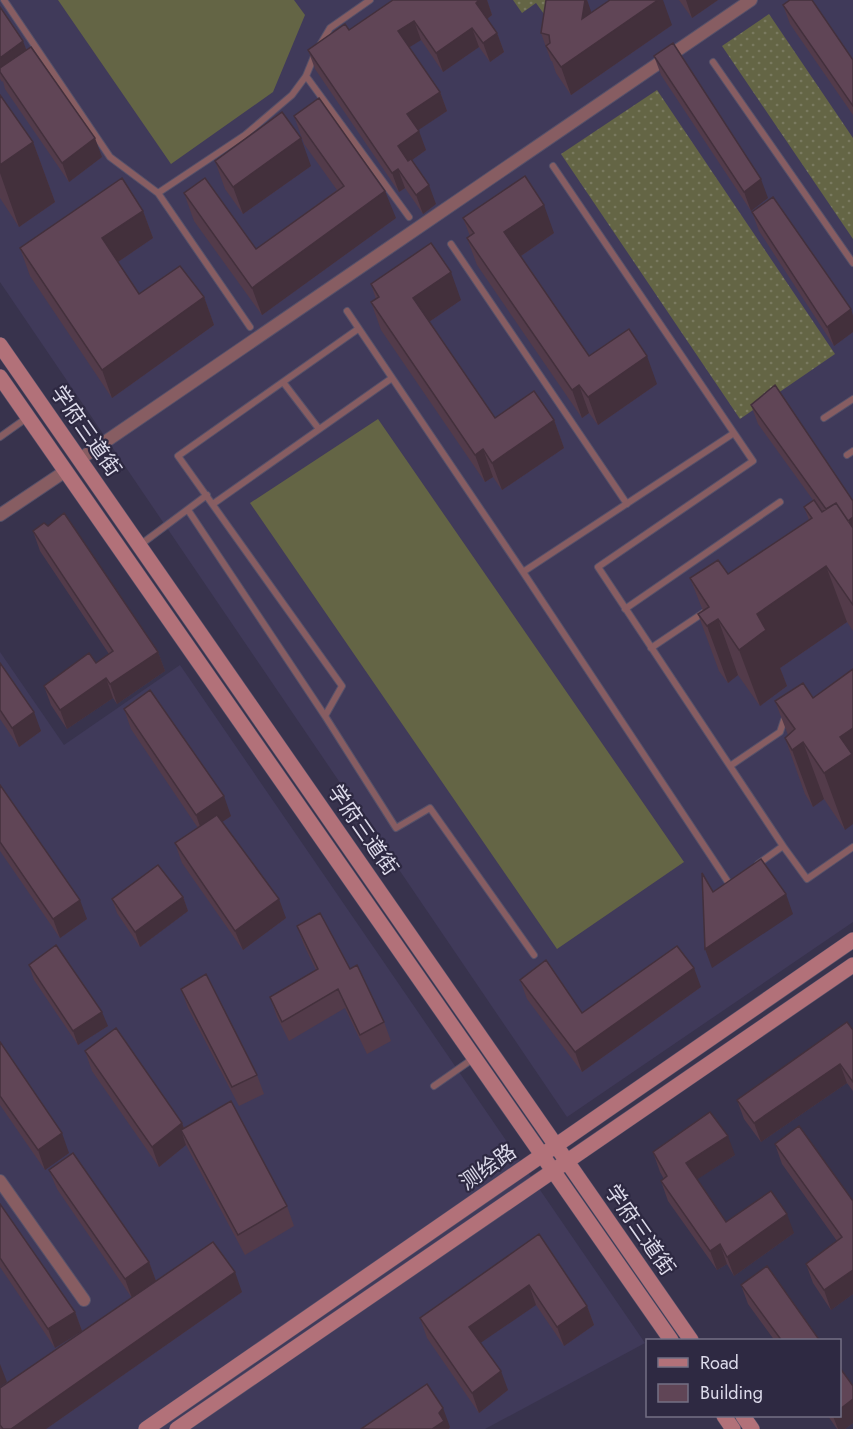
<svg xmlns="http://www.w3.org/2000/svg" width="853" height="1429" font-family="Jost,'Noto Sans SC',sans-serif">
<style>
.built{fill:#403a5a}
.grass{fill:url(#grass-dots)}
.pitch{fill:#646545}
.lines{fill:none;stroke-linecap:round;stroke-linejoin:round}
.lane-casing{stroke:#565169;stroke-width:8}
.street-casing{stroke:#565169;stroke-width:14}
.secondary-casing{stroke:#565169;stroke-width:16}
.lane{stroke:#875d62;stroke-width:6}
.street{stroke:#875d62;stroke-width:12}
.secondary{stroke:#b27179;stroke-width:15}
.wall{fill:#533b4a}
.shaded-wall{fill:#43303c}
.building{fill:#604556;stroke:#43303c;stroke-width:1.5}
.labels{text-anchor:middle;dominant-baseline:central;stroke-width:4.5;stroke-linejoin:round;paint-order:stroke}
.street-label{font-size:21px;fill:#dcdaea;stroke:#2e2942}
</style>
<defs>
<pattern id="grass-dots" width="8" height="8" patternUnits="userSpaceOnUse" patternTransform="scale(1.5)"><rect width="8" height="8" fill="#646545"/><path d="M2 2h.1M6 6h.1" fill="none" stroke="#7a7a60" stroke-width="1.8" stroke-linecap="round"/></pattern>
</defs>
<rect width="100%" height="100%" fill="#38334d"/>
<!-- built -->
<path class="built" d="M0,0H853V922L567,1117L0,282Z
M0,652L64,745L180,665L645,1343L485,1429H0Z"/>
<!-- grass -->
<path class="grass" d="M513,0H565L544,14L536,3L522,13Z
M769,14L853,138V239L722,46Z
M657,90L835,354L740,419L561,154Z"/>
<!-- pitch -->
<path class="pitch" d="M58,0H294L305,15L273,92L171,164Z
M378,419L684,862L557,949L250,503Z"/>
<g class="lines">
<!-- lane casing -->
<g class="lane-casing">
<path id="lane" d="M4,0L110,157L158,193
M320,45L330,28L370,0
M713,62L853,263
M306,76L409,217
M553,166L734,433L523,572L730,885L733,883
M451,244L627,504
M347,311L523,572
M250,327L158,193L245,135L292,95L306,76L315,54
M358,329L178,456L342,686L325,716L396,828L430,808L534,955
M283,382L319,429
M824,418L853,399
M734,433L753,461L598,567L783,846
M0,437L28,417
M847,455L853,451
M213,504L392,378
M188,510L325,716
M140,545L207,495
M625,609L780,502
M651,648L706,611
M730,766L780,732L784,720L787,718
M758,864L783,846L807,879L853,847
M434,1086L474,1058"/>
</g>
<!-- street casing -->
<g class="street-casing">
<path id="street" d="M80,459L751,0
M0,515L64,472
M0,1181L84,1300"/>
</g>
<!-- secondary casing -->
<g class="secondary-casing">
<path id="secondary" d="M0,345L691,1340
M0,377L671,1340
M724,1416L733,1429
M743,1416L752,1429
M146,1429L853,940
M177,1429L853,965"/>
</g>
<!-- lane -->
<use href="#lane" class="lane"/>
<!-- street -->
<use href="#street" class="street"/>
<!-- secondary -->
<use href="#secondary" class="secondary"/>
</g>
<!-- wall -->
<path class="wall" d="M393,0H487L492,15L487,19L497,33L504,52L490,62L479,47L443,72L421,40L409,47L440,92L447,111L418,130L426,150L412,160L436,204L423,214L405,188L399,192L315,69L308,50L349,30Z
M587,0L591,13L672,25L571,95L556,73L552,61H551L541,33Z
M679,0H718L692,18Z
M783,5L853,60V115L790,24Z
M0,7L27,50L102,157L69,182L5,89L3,81L2,82L0,79Z
M654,56L768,198L751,211L661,75Z
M0,95L33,142L55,202L19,227L0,198Z
M294,116L396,218L262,315L194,221L184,193L256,249L337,190L304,144Z
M215,161L311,166L243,214L225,189Z
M143,211L153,238L118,262L139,294L204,297L214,325L112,398L30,276L20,248Z
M752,212L851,309L853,316V332L834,346L759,231Z
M463,218L554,233L521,256L589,356L657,384L598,425L589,413L582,418L477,265L467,238L470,236Z
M371,284L461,300L429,322L495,418L554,420L564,448L502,490L493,477L485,482L381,330L371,302L376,299Z
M751,405L853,501V631L847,622L780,668L787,686L760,706L738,675L728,683L719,671L698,614L703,611L690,578L728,574L809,520L804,507L813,500L758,424Z
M33,531L158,652L165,671L117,704L113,698L67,729L51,705L44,686L96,663L109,654L40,551Z
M0,663L41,731L19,747L0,719Z
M813,698L845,830L824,799L813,807L805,794L785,738L788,735L775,701Z
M124,709L231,816L222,822L286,918L243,950L182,863L175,843L198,828L131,729Z
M0,785L87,919L60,938L0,851Z
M183,897L188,911L140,947L117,913L112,899Z
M297,926L350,969L384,1022L391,1041L367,1054L345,1008L289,1041L277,1017L270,997L316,970L304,945Z
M29,965L108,1026L78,1045L34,980Z
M520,980L582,1013L701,987L582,1072L527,999Z
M181,989L257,1075L264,1094L239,1106L188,1008Z
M853,1030V1091L847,1083L761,1142L744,1119L737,1100Z
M0,1042L69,1153L45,1170L0,1105Z
M85,1051L182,1123L184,1128L287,1206L294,1226L245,1255L186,1145L159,1167L92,1071Z
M775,1144L853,1201V1294L831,1310L813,1283L806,1264L837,1241L782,1164Z
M653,1152L735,1155L697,1179L726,1222L794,1233L734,1276L727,1264L717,1270L668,1201L661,1181L664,1179L660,1172Z
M49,1170L149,1262L156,1281L242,1292L46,1429H0V1388L132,1298L57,1189Z
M0,1204L75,1312L82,1331L55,1348L0,1267Z
M539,1234L587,1306L594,1325L564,1346L536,1305L480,1343L508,1390L479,1413L427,1338L420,1318Z
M741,1285L820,1341H775L748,1304Z
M853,1386V1423L845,1429H837L828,1416H840Z"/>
<!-- shaded-wall -->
<path class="shaded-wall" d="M479,0H487L492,15L483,22L476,3Z
M585,0H587L596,25L658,0H663L672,25L571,95L561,67L582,19Z
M686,0H718L692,18Z
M414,21L421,40L405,50L398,31Z
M472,28L479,47L443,72L436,53Z
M497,33L504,52L490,62L483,43Z
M23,41L30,60L0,72V58Z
M440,92L447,111L414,133L407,114Z
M419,131L426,150L405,165L398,146Z
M95,138L102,157L69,182L62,163Z
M301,138L311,166L243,214L233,187Z
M33,142L55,202L19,227L0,173V165Z
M398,169L405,188L399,192L392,173Z
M761,179L768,198L751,211L744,192Z
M429,185L436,204L423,214L416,195Z
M385,191L396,218L262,315L252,288Z
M544,205L554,233L515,260L504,232Z
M143,211L153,238L112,266L102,238Z
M451,272L461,300L423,326L413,298Z
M204,297L214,325L112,398L102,370Z
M851,309L853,316V332L834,346L827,327Z
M647,356L657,384L598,425L588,397Z
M579,385L589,413L582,418L572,390Z
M554,420L564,448L502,490L492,463Z
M483,449L493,477L485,482L475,455Z
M853,517V541L839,527Z
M826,566L847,622L780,668L787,686L760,706L739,650L757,614Z
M718,619L738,675L728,683L707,626Z
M158,652L165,671L117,704L110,684Z
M106,678L113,698L67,729L60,710Z
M34,712L41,731L19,747L12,728Z
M853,728V824L845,830L824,773L840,737Z
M803,742L824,799L813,807L792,750Z
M224,796L231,816L203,835L196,815Z
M786,894L793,914L712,968L705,949Z
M183,897L188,911L140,947L135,932Z
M279,899L286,918L243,950L235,931Z
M80,900L87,919L60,938L53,919Z
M694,968L701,987L582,1072L575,1052Z
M102,1012L108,1026L78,1045L73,1031Z
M840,1064L847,1083L761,1142L754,1123Z
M182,1123L189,1143L181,1130L186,1145L159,1167L152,1147Z
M62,1133L69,1153L45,1170L38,1150Z
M728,1136L735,1155L693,1182L686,1163Z
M787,1214L794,1233L734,1276L727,1257Z
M720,1244L727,1264L717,1270L710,1251Z
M149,1262L156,1281L132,1298L125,1279Z
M853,1270V1294L831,1310L824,1290Z
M235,1272L242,1292L46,1429H11Z
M529,1285L536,1305L476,1346L469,1327Z
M587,1306L594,1325L564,1346L557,1327Z
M75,1312L82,1331L55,1348L48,1329Z
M0,1364L7,1382L0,1387Z
M501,1371L508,1390L479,1413L472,1393Z
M853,1399V1423L845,1429H838L833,1416H840V1409Z
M443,1408L450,1427L449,1429H432L439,1413Z"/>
<!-- building -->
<path class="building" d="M393,0H479L476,3L497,33L483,43L472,28L436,53L414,21L398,31L440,92L407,114L419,131L398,146L408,161L411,159L429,185L416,195L398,169L392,173L308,50L345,24L349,30Z
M546,0H585L582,19L610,0H658L561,67L546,46L550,43L549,35L541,33Z
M790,0H812L853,60V106L783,5Z
M0,7L23,41L0,58Z
M673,43L761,179L744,192L654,56Z
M31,47L95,138L62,163L0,72V68Z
M0,95L33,142L0,165Z
M319,98L385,191L252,288L184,193L205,178L256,249L344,186L294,116Z
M282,112L301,138L233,187L215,161Z
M525,176L544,205L504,232L589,356L629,329L647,356L588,397L579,385L572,390L467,238L474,233L463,218Z
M122,178L143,211L102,238L139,294L180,266L204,297L102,370L20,248Z
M773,197L851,309L827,327L752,212Z
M431,243L451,272L413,298L495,418L534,391L554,420L492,463L483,449L475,455L371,302L379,297L371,284Z
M775,385L853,501V517L848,521L836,503L826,509L751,405Z
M814,500L822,512L836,503L853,528V605L826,566L757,614L766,630L739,650L718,619L707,626L698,614L709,607L690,578L718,560L728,574L812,518L804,507Z
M64,513L158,652L110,684L106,678L60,710L44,686L89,653L96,663L113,651L33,531L44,523L48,526Z
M0,663L34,712L12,728L0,710Z
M853,669V728L840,737L852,754L824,773L803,742L792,750L785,738L795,729L775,701L803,683L813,698Z
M150,690L224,796L196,815L124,709Z
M0,785L80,900L53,919L0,842Z
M217,815L279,899L235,931L175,843Z
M761,859L786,894L705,949L702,873L713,892Z
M158,865L183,897L135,932L112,899Z
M320,913L350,969L357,965L384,1022L360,1035L338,989L282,1022L270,997L318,969L297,926Z
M56,945L102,1012L73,1031L29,965Z
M677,946L694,968L575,1052L520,980L546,960L582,1013Z
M206,974L257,1075L232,1087L181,989Z
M847,1022L853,1030V1082L840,1064L754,1123L737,1100Z
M116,1028L182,1123L152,1147L85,1051Z
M0,1042L62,1133L38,1150L0,1096Z
M231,1101L287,1206L238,1235L181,1130Z
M710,1112L728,1136L686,1163L726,1222L771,1191L787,1214L727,1257L720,1244L710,1251L661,1181L667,1176L653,1152Z
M799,1126L853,1201V1270L824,1290L806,1264L842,1237L775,1144Z
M73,1153L149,1262L125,1279L49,1170Z
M0,1204L75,1312L48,1329L0,1258Z
M539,1234L587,1306L557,1327L529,1285L469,1327L501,1371L472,1393L420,1318Z
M213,1242L235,1272L11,1429H3L0,1425V1388Z
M767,1266L820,1341H782L741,1285Z
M840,1368L853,1386V1399L840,1409Z
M427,1384L443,1408L439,1413L444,1421L432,1429H361Z"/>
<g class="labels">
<!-- street labels -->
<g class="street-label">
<text transform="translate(86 431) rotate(55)">学府三道街</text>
<text transform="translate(363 830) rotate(55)">学府三道街</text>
<text transform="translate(488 1167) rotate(-35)">测绘路</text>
<text transform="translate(640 1230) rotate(55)">学府三道街</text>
</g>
</g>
<!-- legend -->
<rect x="646" y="1339" width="195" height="78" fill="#2e2942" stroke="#747085" stroke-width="1.5"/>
<rect x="658" y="1358" width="30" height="9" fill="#b27179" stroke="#747085" stroke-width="1.5"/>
<text x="700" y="1369" font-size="18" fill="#dcdaea">Road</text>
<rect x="658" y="1384" width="30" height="18" fill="#604556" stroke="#747085" stroke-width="1.5"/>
<text x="700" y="1399" font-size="18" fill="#dcdaea">Building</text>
</svg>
